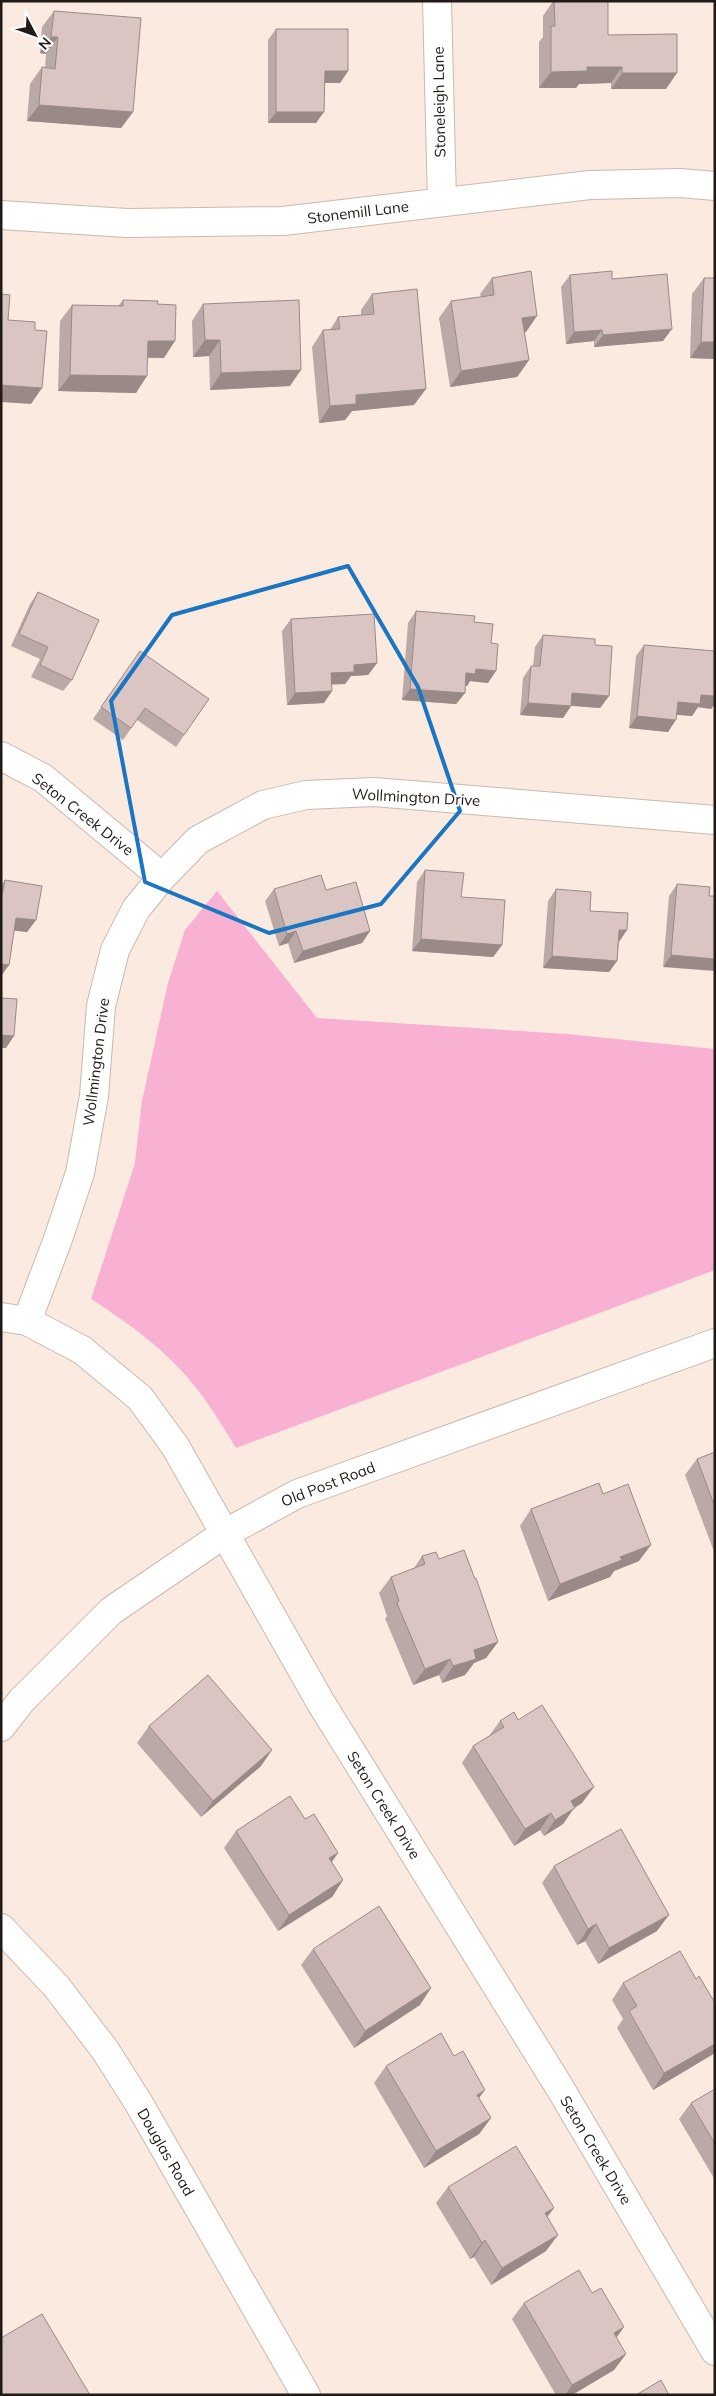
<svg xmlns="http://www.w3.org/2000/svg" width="716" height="2396" font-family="Mulish,sans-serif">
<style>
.green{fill:#f8b1d3}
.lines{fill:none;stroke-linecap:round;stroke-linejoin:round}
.street-casing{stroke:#c9b9ae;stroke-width:30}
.secondary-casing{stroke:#c9b9ae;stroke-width:30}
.street{stroke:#fff;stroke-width:28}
.secondary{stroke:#fff;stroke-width:28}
.wall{fill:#bba9a8}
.shaded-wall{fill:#998a88}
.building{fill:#dac5c3;stroke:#998a88}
.marked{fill:none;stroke:#1a75c2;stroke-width:4;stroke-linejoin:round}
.labels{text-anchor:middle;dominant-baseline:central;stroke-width:4;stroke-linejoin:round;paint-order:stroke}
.street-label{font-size:15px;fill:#201b17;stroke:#fff}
</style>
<rect width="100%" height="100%" fill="#fbeadf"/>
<!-- green -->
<path class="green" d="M217,891L317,1018L567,1034L715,1049V1270L236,1448C226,1432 216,1415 205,1400C176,1357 133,1326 91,1299L135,1163L142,1101L168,983L185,930Z"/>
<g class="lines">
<!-- street casing -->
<g class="street-casing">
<path id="street" d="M437,1L442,202
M1,215L127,223L283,221L590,185L680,183L715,186
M1,756L43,778L162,877
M1,1317L27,1321L82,1350L140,1398L175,1446L321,1703L560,2088L715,2351
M27,1321L58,1239L80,1173L94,1096L101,1006L115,950L136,909L162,877L198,840L263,805L306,795L374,792L715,820
M1,1727L22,1700L111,1611L224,1534L297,1494L715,1343"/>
</g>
<!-- secondary casing -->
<g class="secondary-casing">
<path id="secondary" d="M1,1928L56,1986L105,2050L138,2102L306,2395"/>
</g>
<!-- street -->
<use href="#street" class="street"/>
<!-- secondary -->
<use href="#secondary" class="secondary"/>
</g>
<!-- wall -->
<path class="wall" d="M553,1H608V35L666,89H611V83L579,84L576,88H539V42L543,37V16Z
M54,11L133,112L121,128L27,121L30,84L42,67L45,68L46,54L40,53L42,27Z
M276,29L348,71L340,83H325L316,123H268V40Z
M570,275L612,279L663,341L594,347V341L566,344L561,287Z
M492,278L526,332H524L529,360L517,377L450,387L439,318L451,301L481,297L480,294Z
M704,278H715V359L690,358L692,294Z
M372,294L414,405L352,411L345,420L319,423L312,347L323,330H330L338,317L361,315V310Z
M123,300L157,304L164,358H148L136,393L58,391L60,321L72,305L118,306Z
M203,304L290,386L210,390L209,356L193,357L192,321Z
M38,592L72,680L63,691L31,677L40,659L11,646L30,604Z
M416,611L474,622L488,683L470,681L467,686H465V693L456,704L402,700L408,623Z
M291,619L377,663L368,675L351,676L345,684H332L324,703L287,705L282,631Z
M543,635L595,645L609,696L600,708L571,706L563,718L520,715L523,678L531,666H533L535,647Z
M644,645L711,709L698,707L692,716L677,715L668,732L629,728L636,656Z
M140,651L209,699L176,747L137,720L123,740L93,719Z
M425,870L461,897L502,945L493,957L412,951L417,882Z
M5,880L36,920L27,932L14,930L9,965L1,976V885Z
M677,884L709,896H715L663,967L669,896Z
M274,889L326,890L370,931L362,943L294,963L288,943L279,946L265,901Z
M556,889L590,911L619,942L617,961L609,972L543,968L548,901Z
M715,1452V1554L685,1475L697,1459Z
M603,1494L639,1561L614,1571L610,1577L548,1601L520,1526L531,1509Z
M422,1556L439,1559L498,1642L486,1658L474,1663L465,1675L442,1683L439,1675L413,1685L387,1623L385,1619L387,1616L379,1593L391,1577L414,1568Z
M518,1720L582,1803L574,1808L563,1824L544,1836L540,1830L514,1846L462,1763L473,1746L489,1736L500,1721Z
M149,1726L261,1766L201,1817L137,1743Z
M236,1831L332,1862L343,1880L332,1897L278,1931L224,1848Z
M554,1866L657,1931L598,1964L585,1941L577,1945L542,1883Z
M313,1949L420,2005L354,2048L301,1965Z
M696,1979L715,2003V2053L653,2090L617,2028L623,2019L612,2000L623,1983Z
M386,2066L479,2098L491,2118L479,2134L424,2168L374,2083Z
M715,2089V2180L679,2119L691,2103Z
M448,2187L548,2217L546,2251L491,2285L474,2257L470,2259L436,2203Z
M524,2303L616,2338L626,2354L614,2370L572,2395H556L512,2319Z"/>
<!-- shaded-wall -->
<path class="shaded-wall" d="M51,37H58L46,54L40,53Z
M587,67H622L611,83L579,84L576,88H539L551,72Z
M325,71H348L340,83H316Z
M622,73H677L666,89H611Z
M39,105L133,112L121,128L27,121Z
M276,112H324L316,123H268Z
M537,316L526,332L511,334L522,318Z
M672,329L663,341L594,347L603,335Z
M602,330L594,341L566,344L574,332Z
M205,340H220L209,356L193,357Z
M148,341H175L164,358L137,357Z
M701,342H715V359L690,358Z
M529,360L517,377L450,387L461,371Z
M301,370L290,386L210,390L221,373Z
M70,375L147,376L136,393L58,391Z
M1,385L42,388L31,404L1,402Z
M426,389L414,405L352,411L345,420L319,423L330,406L356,395Z
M377,663L368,675L351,676L345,684L323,685L331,673L354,665Z
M476,669L496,671L488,683L470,681L467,686L458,685L466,673Z
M410,689L465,693L456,704L402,700Z
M332,691L324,703L287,705L295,693Z
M572,693L609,696L600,708L564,705Z
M701,695L715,696V704L711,709L698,707L692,716L669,714L678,702Z
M528,703L571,706L563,718L520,715Z
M637,716L676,720L668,732L629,728Z
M16,918L36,920L27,932L8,930Z
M619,930H627L619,942Z
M296,931L288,943L279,946L287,934Z
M370,931L362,943L294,963L303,951Z
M421,939L502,945L493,957L412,951Z
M671,955L715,959V971L663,967Z
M552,956L617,961L609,972L543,968Z
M1,964L9,965L1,976Z
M1,1035L14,1036L6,1048H1Z
M651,1545L639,1561L614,1571L610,1577L548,1601L560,1584L620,1557Z
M498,1642L486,1658L474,1663L465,1675L442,1683L453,1666L474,1650Z
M450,1659L439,1675L413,1685L425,1669Z
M272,1750L261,1766L201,1817L213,1801Z
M594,1787L582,1803L574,1808L563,1824L544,1836L555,1820L571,1801Z
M551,1813L540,1830L514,1846L525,1829Z
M338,1853L327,1869L329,1858Z
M343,1880L332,1897L278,1931L289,1915Z
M669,1915L657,1931L598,1964L609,1948Z
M596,1924L585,1941L577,1945L588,1929Z
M431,1988L420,2005L354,2048L365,2031Z
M715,2044V2053L653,2090L664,2073Z
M485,2090L473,2106L477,2095Z
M491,2118L479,2134L424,2168L436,2151Z
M554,2208L542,2224L545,2213Z
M558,2235L546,2251L491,2285L502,2268Z
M485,2240L474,2257L470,2259L482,2243Z
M624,2327L612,2344L614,2333Z
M626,2354L614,2370L572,2395H565L572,2385Z"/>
<!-- building -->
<path class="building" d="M554,1H608V35L677,34V73H622V67H587V71L551,72V26H555Z
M54,11L141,18L133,112L39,105L42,67L55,69L58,37H51Z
M276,29H348V71H325L324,112H276Z
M531,271L537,316L522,318L529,360L461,371L451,301L494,295L492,278Z
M612,271V279L667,274L672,329L603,335L602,330L574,332L570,275Z
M704,278H715V342H701Z
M417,289L426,389L356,395V404L330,406L323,330L340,329L338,317L374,314L372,294Z
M1,294L10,295L8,320L35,322V330L47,331L42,388L1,385Z
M123,300L158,301L157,304L176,305L175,341H148L147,376L70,375L72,305L123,306Z
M299,300L301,370L221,373L220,340H205L203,304Z
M38,592L99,620L72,680L40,665L48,647L19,634Z
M416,611L475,616L474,622L493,624L491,643L498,644L496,671L476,669L475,674L466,673L465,693L410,689Z
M374,614L377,663L354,665V672L331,673L332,691L295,693L291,619Z
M543,635L595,639V645L612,646L609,696L572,693L571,706L528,703L531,666H540Z
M644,645L715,651V696L701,695L700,704L678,702L676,720L637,716Z
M140,651L209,699L184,735L145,708L131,728L101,707Z
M425,870L464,873L461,897L505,900L502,945L421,939Z
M321,875L326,890L356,882L370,931L303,951L296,931L287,934L274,889Z
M5,880L42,886L36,920L16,918L9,965L1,964V895H2Z
M677,884L710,887L709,896H715V959L671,955Z
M556,889L591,892L590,911L628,913L627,930H619L617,961L552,956Z
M1,998L17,999L14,1036L1,1035Z
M715,1452V1507L697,1459Z
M599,1483L603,1494L628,1484L651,1545L620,1557L622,1560L560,1584L531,1509Z
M464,1550L475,1579L476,1578L498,1642L474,1650L476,1659L453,1666L450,1659L425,1669L398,1606L397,1602L399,1601L391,1577L425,1564L422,1556L436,1552L439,1559Z
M208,1675L272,1750L213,1801L149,1726Z
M542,1705L594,1787L571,1801L575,1808L555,1820L551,1813L525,1829L473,1746L504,1727L500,1721L514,1712L518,1720Z
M290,1796L305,1819L314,1814L338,1853L329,1858L343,1880L289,1915L236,1831Z
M621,1829L669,1915L609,1948L596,1924L588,1929L554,1866Z
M379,1906L431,1988L365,2031L313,1949Z
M680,1951L696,1979L699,1976L715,2003V2044L664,2073L629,2011L637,2006L623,1983Z
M441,2033L454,2056L463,2051L485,2090L477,2095L491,2118L436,2151L386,2066Z
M715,2089V2144L691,2103Z
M516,2146L554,2208L545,2213L558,2235L502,2268L485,2240L482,2243L448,2187Z
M579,2270L592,2293L601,2288L624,2327L614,2333L626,2354L572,2385L524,2303Z
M42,2314L90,2395H1V2338Z
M661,2380L669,2395H636Z"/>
<!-- marked area -->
<path class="marked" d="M348,566L418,687L460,811L381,904L269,933L145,882L111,701L172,615Z"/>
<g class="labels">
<!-- street labels -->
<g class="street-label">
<text transform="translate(439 102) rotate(-91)">Stoneleigh Lane</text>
<text transform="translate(358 212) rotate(-7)">Stonemill Lane</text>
<text transform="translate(416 797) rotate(3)">Wollmington Drive</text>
<text transform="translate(83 814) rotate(38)">Seton Creek Drive</text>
<text transform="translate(96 1062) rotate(-83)">Wollmington Drive</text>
<text transform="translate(328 1484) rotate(-21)">Old Post Road</text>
<text transform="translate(384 1805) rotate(58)">Seton Creek Drive</text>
<text transform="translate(596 2150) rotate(59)">Seton Creek Drive</text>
<text transform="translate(166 2152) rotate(60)">Douglas Road</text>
</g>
</g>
<!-- border -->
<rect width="716" height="2396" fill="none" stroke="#201b17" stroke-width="5"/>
<!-- north arrow -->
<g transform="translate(35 35) rotate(131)" stroke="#ffffff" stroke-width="4" paint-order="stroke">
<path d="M0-4L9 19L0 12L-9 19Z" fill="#201b17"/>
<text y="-8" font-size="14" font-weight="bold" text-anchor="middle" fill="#201b17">N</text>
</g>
</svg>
